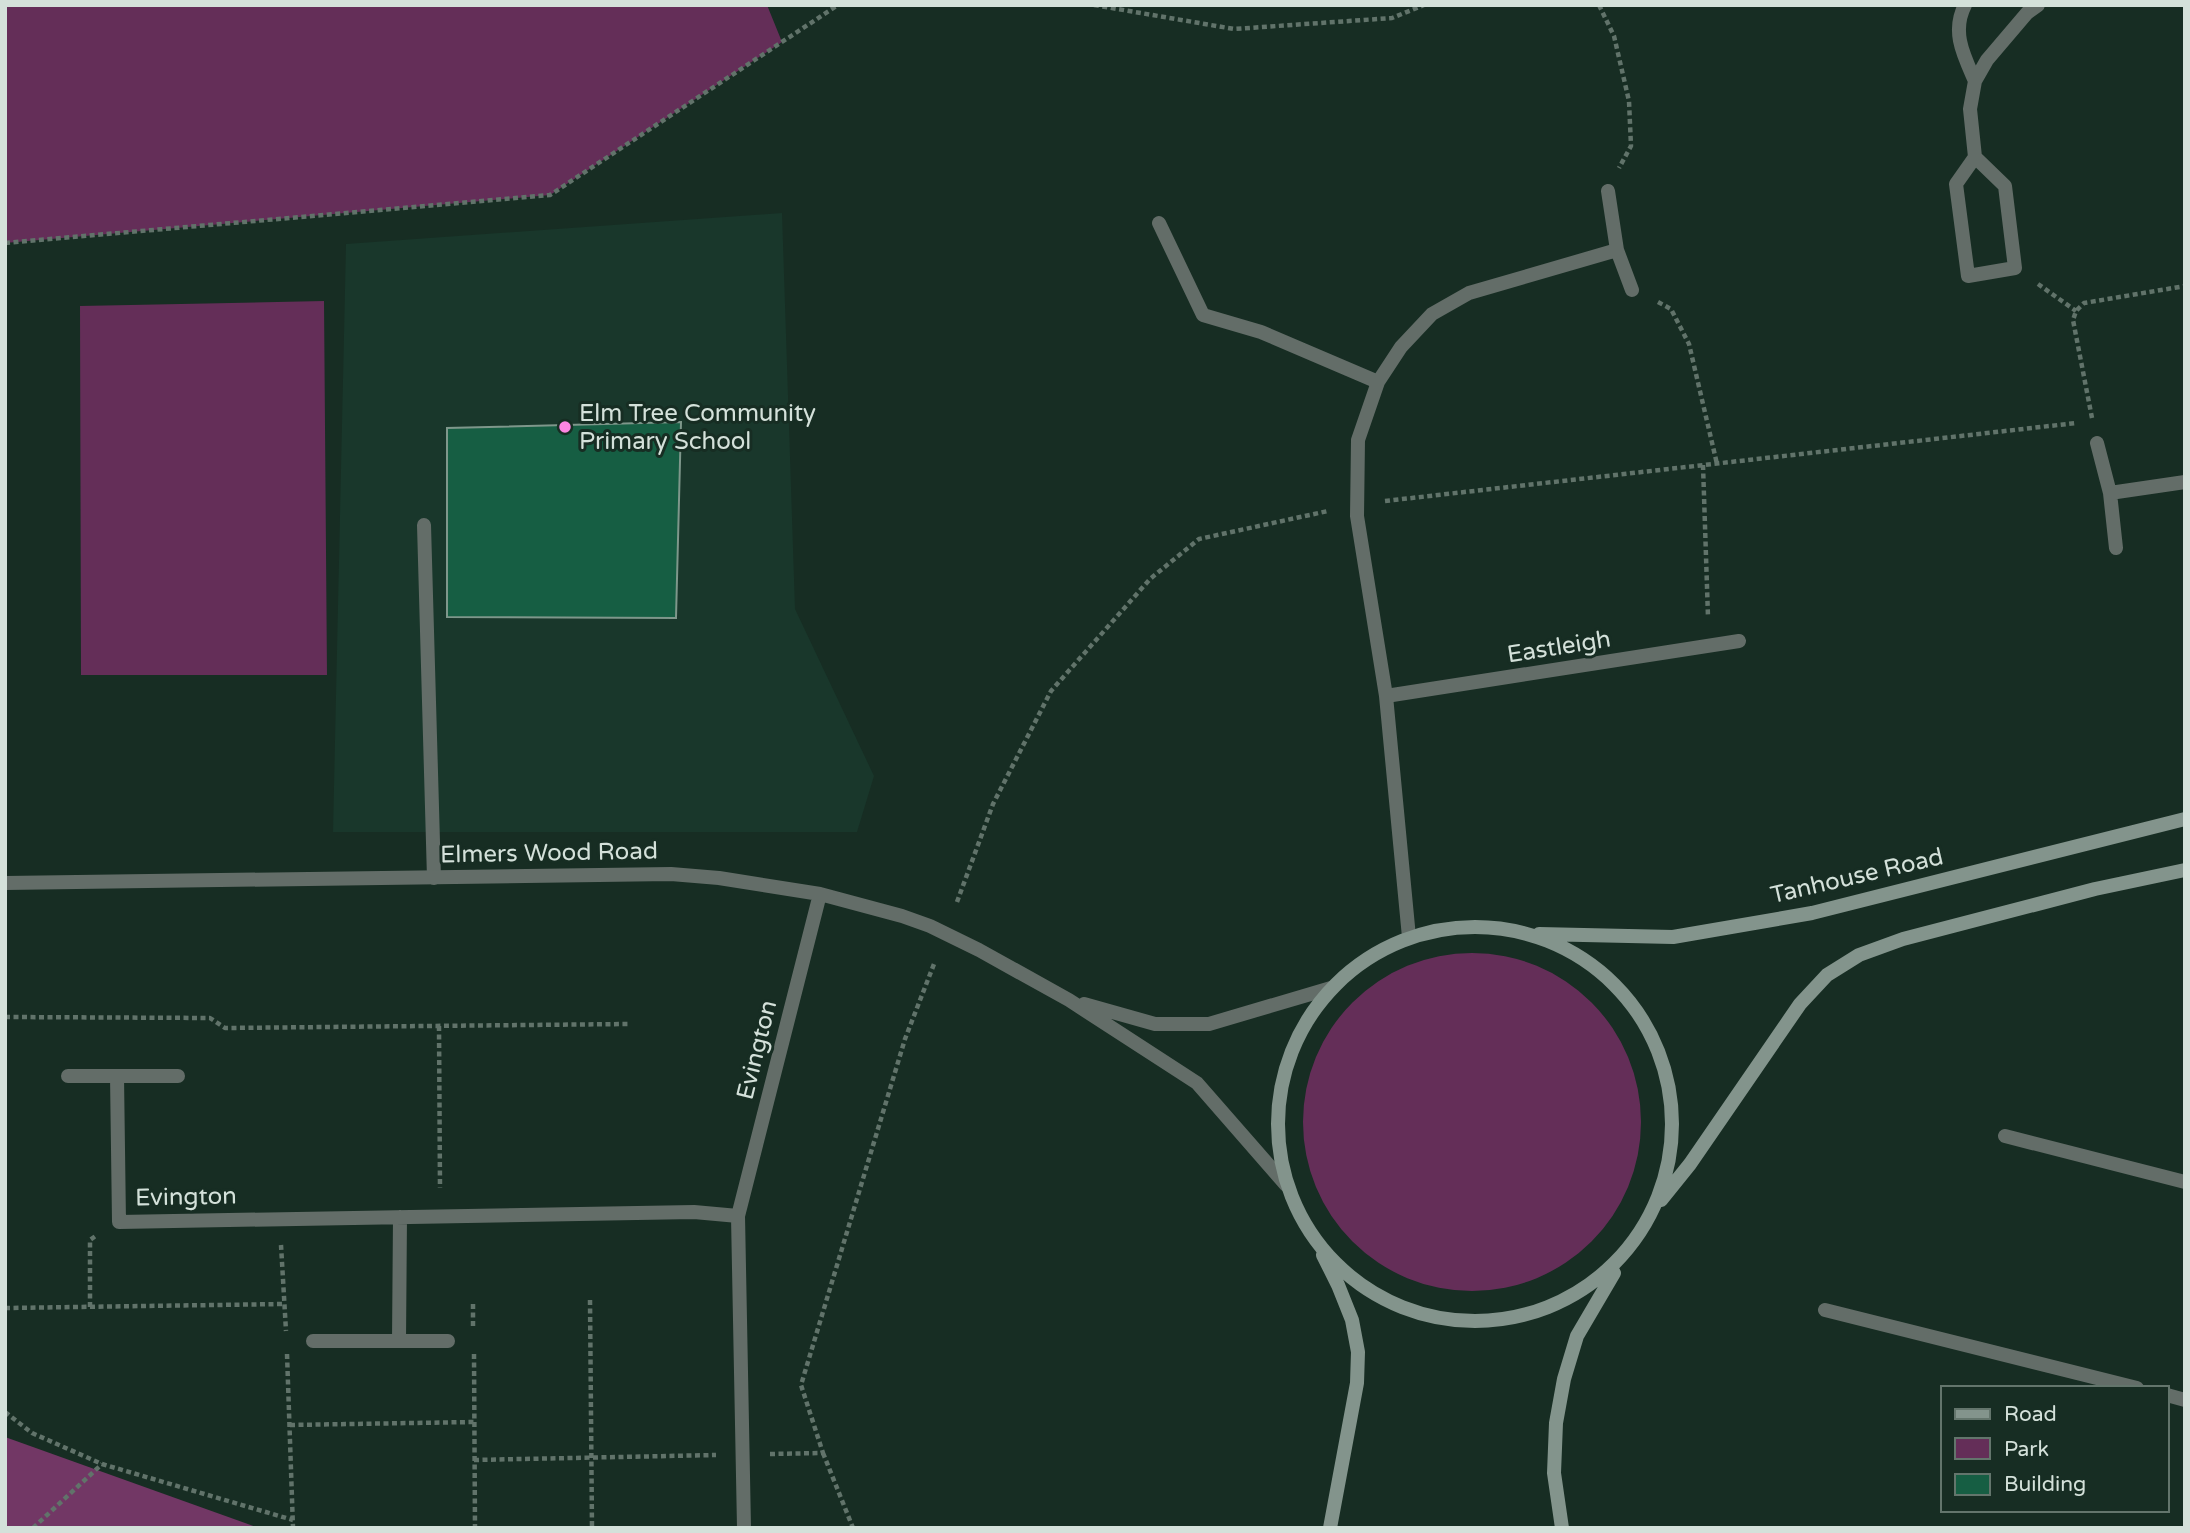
<svg xmlns="http://www.w3.org/2000/svg" width="2190" height="1533" font-family="'Varela Round',sans-serif">
<style>
.built{fill:#19372b}
.green{fill:#642e58}
.forest{fill:#723765}
.building{fill:#165e43;stroke:#7e978b;stroke-width:2}
.lines{fill:none;stroke-linecap:round;stroke-linejoin:round}
.path{stroke:#61736a;stroke-width:4.5;stroke-dasharray:5 3.5;stroke-linecap:butt}
.lane{stroke:#636d68;stroke-width:14}
.street{stroke:#636d68;stroke-width:14}
.secondary{stroke:#83948c;stroke-width:14}
.poi-dot{fill:#fd86e2;stroke:#172d23;stroke-width:2.5}
.labels{text-anchor:middle;dominant-baseline:central;stroke-width:6;stroke-linejoin:round;paint-order:stroke}
.poi-label{font-size:24px;fill:#d4e1da;stroke:#172d23;text-anchor:start}
.street-label{font-size:24px;fill:#d4e1da;stroke:#172d23}
</style>
<rect width="100%" height="100%" fill="#172d23"/>
<!-- built -->
<path class="built" d="M782,213L795,609L874,776L857,832H333L346,244Z"/>
<!-- green -->
<path class="green" d="M5,5H767L782,42L550,195L5,243Z
M324,301L327,675H81L80,306Z
M1303 1122a169 169 0 1 1 338 0a169 169 0 1 1-338 0Z"/>
<!-- forest -->
<path class="forest" d="M5,1437L259,1528H5Z"/>
<!-- building -->
<path class="building" d="M681,422L676,618L447,617V428Z"/>
<g class="lines">
<!-- path -->
<path class="path" d="M1094,5L1234,29L1392,18L1424,5
M1599,5L1614,36L1629,101L1631,146L1619,168
M5,243L550,195L838,5
M2038,284L2076,311
M1658,302L1671,309L1689,344L1717,464
M2092,418L2073,320L2076,311L2084,303L2185,286
M1703,465L1708,617
M1385,501L2076,423
M957,902L993,804L1051,691L1150,579L1199,539L1328,511
M5,1017L210,1018L225,1028L628,1024
M439,1026L440,1188
M281,1245L286,1331
M590,1300L592,1528
M473,1304V1328
M90,1307V1240L97,1235
M5,1308L284,1304
M287,1354L293,1528
M474,1354L475,1528
M5,1412L32,1433L102,1464L293,1520
M290,1425L474,1422
M823,1453L853,1528
M770,1454L823,1453L801,1385L905,1039L934,964
M474,1460L716,1455
M33,1528L102,1464"/>
<!-- lane -->
<path class="lane" d="M424,525L434,878
M1825,1310L2137,1388
M2167,1395L2185,1400"/>
<!-- street -->
<path class="street" d="M1965,5C1951,32 1964,56 1975,81
M1975,157L1956,184L1968,276L2015,268L2005,186L1975,157L1970,109L1975,81L1987,60L2027,13L2038,5
M1608,191L1617,250L1632,290
M1159,223L1203,315L1261,332L1378,382
M2097,443L2110,493L2116,548
M2110,493L2185,482
M1386,696L1739,641
M5,883L671,874L719,878L820,894L902,916L930,926L979,950L1069,1000L1197,1083L1286,1185
M1409,937L1386,696L1357,516L1358,440L1378,382L1401,347L1432,314L1469,293L1617,250
M1084,1004L1155,1024H1209L1331,988
M68,1076H178
M117,1076L119,1222L694,1212L738,1216
M2005,1136L2185,1182
M313,1341H448
M399,1341L400,1217
M744,1528L738,1216L820,894"/>
<!-- secondary -->
<path class="secondary" d="M1278 1124a197 197 0 1 1 394 0a197 197 0 1 1-394 0Z
M1539,934L1673,937L1812,913L2185,819
M1661,1200L1690,1164L1800,1004L1827,975L1859,955L1903,939L2095,889L2185,870
M1323,1255L1338,1285L1352,1320L1358,1352L1357,1383L1330,1528
M1562,1528L1554,1473L1556,1423L1564,1379L1577,1336L1614,1273"/>
</g>
<!-- markers -->
<circle class="poi-dot" cx="565" cy="427" r="7"/>
<g class="labels">
<!-- poi labels -->
<g class="poi-label">
<text x="579" y="413">Elm Tree Community<tspan x="579" dy="28">Primary School</tspan></text>
</g>
<!-- street labels -->
<g class="street-label">
<text transform="translate(1559 647) rotate(-9)">Eastleigh</text>
<text transform="translate(549 853) rotate(-1)">Elmers Wood Road</text>
<text transform="translate(1857 876) rotate(-13)">Tanhouse Road</text>
<text transform="translate(757 1050) rotate(-76)">Evington</text>
<text transform="translate(186 1197) rotate(-1)">Evington</text>
</g>
</g>
<!-- border -->
<rect width="2190" height="1533" fill="none" stroke="#d4e1da" stroke-width="14"/>
<!-- legend -->
<rect x="1941" y="1386" width="228" height="126" fill="#172d23" stroke="#63756c" stroke-width="2"/>
<rect x="1955" y="1409" width="35" height="10" fill="#83948c" stroke="#63756c" stroke-width="2"/>
<text x="2004" y="1421" font-size="21" fill="#d4e1da">Road</text>
<rect x="1955" y="1438" width="35" height="21" fill="#642e58" stroke="#63756c" stroke-width="2"/>
<text x="2004" y="1456" font-size="21" fill="#d4e1da">Park</text>
<rect x="1955" y="1474" width="35" height="21" fill="#165e43" stroke="#63756c" stroke-width="2"/>
<text x="2004" y="1491" font-size="21" fill="#d4e1da">Building</text>
</svg>
